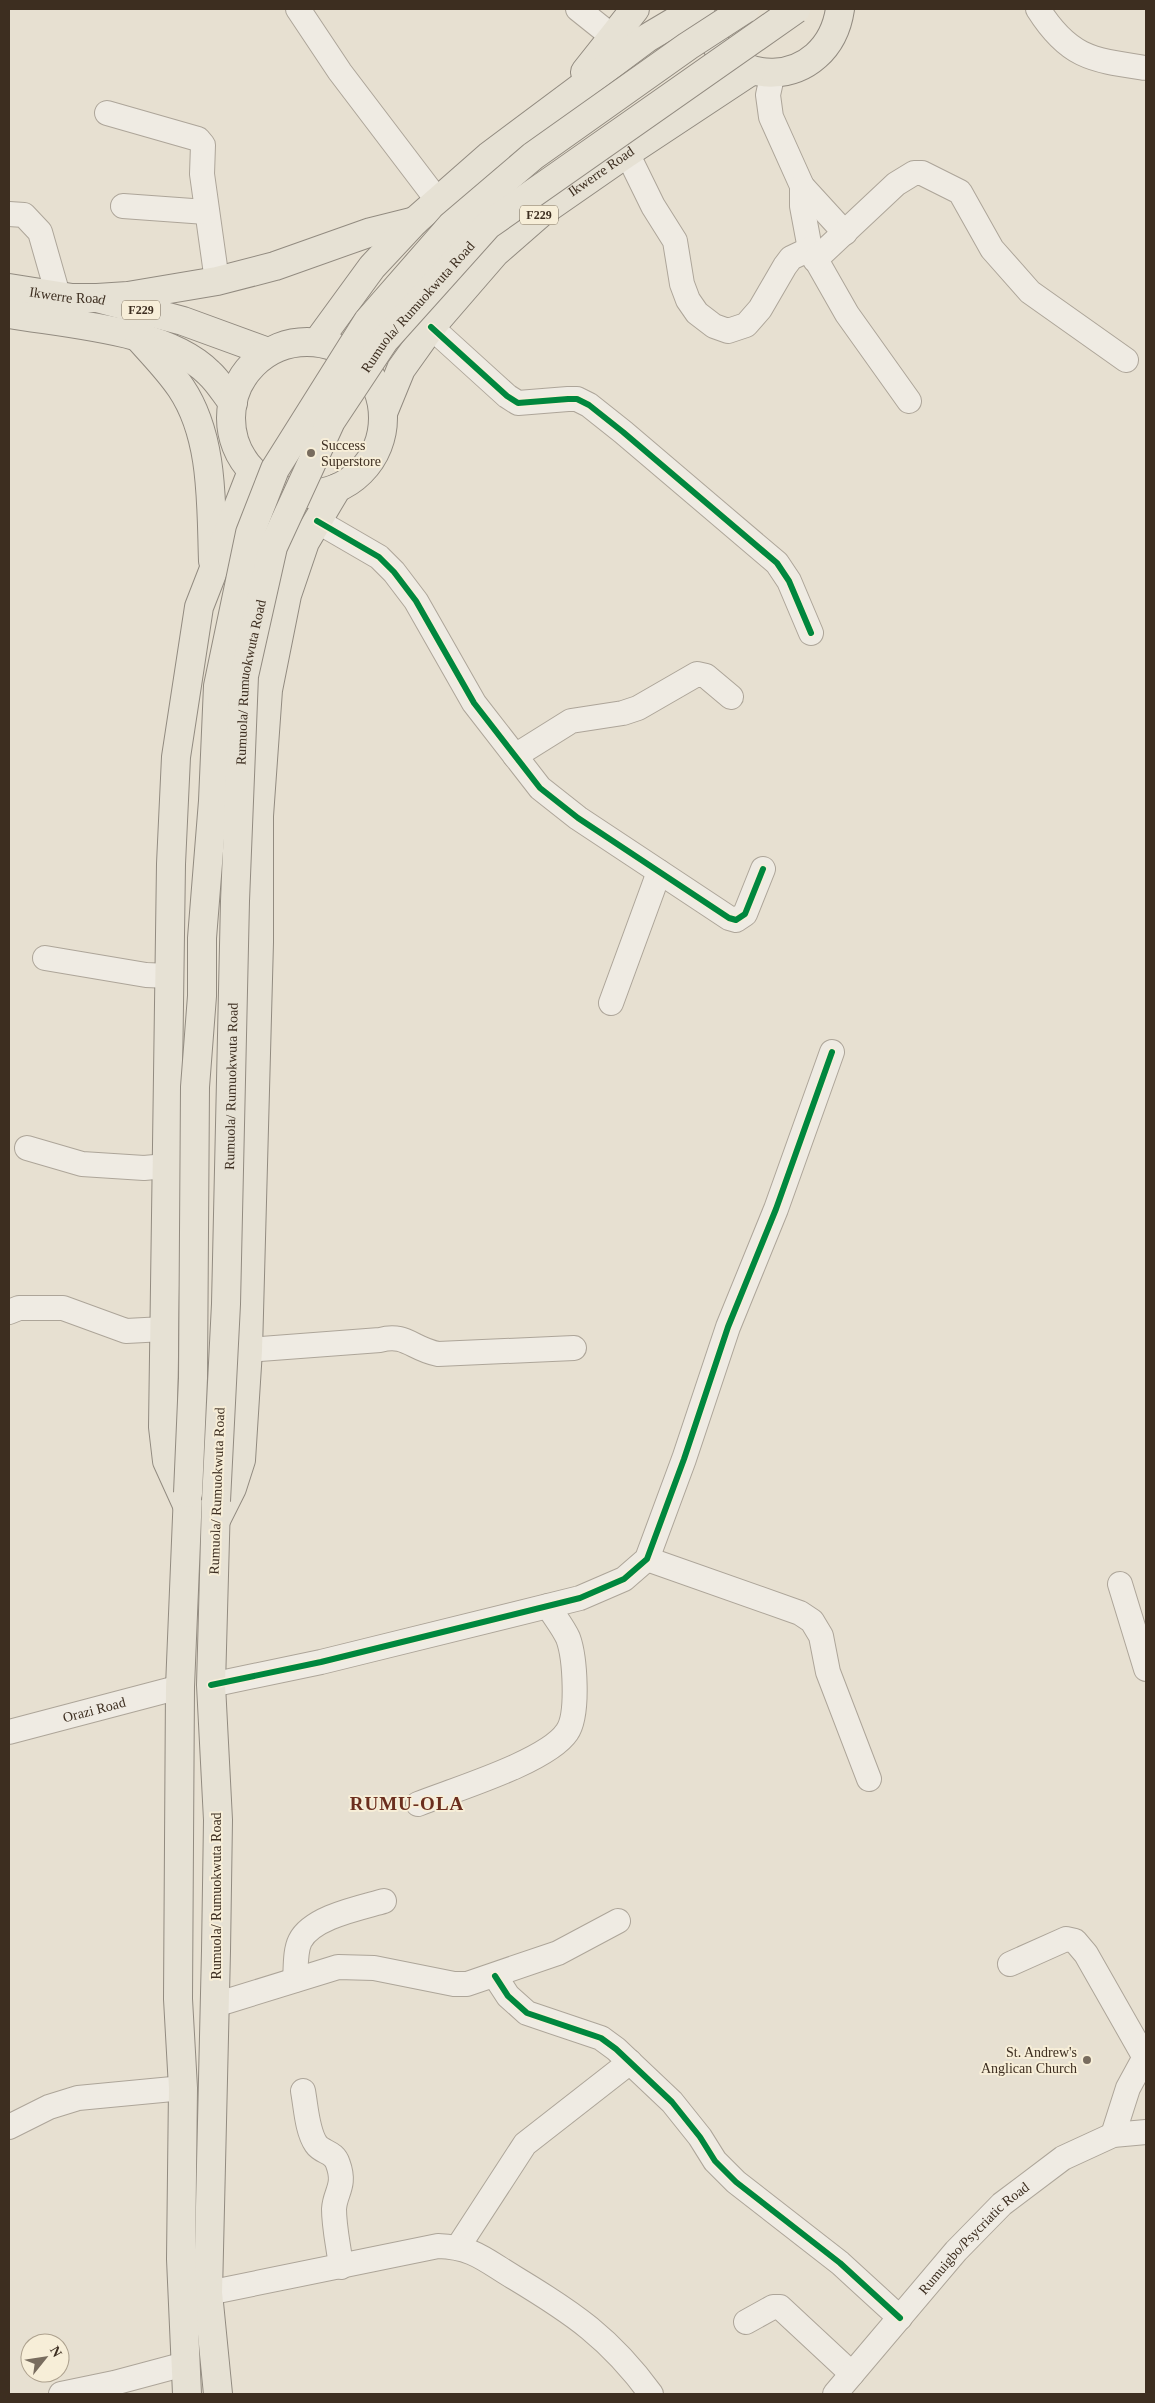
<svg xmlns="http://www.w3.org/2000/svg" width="1155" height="2403" font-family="Georgia,serif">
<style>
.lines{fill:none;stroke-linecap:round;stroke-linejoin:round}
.minor-casing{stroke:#ada599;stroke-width:26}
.major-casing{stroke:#928b80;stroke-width:30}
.minor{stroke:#efebe3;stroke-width:24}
.major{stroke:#e6e1d4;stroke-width:28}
.major-bridge-casing{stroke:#928b80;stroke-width:30;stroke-linecap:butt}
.major-bridge{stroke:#e6e1d4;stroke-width:28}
.cycleway-casing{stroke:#f7eed8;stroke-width:9}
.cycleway{stroke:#00873e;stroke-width:6}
.poi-dot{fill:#786c5e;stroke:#f7eed8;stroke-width:2}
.labels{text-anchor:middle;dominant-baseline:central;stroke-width:4;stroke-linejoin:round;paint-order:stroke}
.shield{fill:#f7eed8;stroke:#756857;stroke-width:1}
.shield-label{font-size:12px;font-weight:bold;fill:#3d2e20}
.street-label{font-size:14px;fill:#3d2e20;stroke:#f7eed8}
.poi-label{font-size:14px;fill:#3d2e20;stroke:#f7eed8;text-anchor:start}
.district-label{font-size:19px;font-weight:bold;letter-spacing:1px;fill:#6b2e1e;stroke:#f7eed8}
</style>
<rect width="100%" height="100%" fill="#e7e0d1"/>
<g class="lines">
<!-- minor casing -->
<g class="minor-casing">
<g id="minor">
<path d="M298,9L340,72L438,201"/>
<path d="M578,9L613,37"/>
<path d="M1038,9C1069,58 1092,60 1146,68"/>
<path d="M773,72L768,95L771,117L802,186V206L810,249L847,314L909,401"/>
<path d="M107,113L198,139L203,145L202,174L217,281"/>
<path d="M627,153L653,206L675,241L682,284L688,300L697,313L714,326L728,331L746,325L760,309L785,266L791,258L810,249"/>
<path d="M802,186L845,233"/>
<path d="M123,206L206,212"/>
<path d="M9,214L24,215L40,232L58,295"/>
<path d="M815,260L896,184L914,173H922L960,192L992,249L1030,292L1126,360"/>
<path d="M431,327L507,396L518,403L568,399H577L589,405L623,432L777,563L789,581L811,633"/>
<path d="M317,521L379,557L394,572L416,601L474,703L540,788L578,818L729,918L736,920L745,914L763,869"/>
<path d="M515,756L571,721L623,713L638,708L697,674L706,676L731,697"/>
<path d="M45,958L146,975L169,976"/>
<path d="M611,1003L659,872"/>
<path d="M27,1148L82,1164L144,1168L166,1166"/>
<path d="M9,1312L19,1308H63L126,1331L164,1329"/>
<path d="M248,1350L380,1340C406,1333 412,1349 438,1354L574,1348"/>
<path d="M647,1559L800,1613L812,1621L821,1636L828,1672L869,1779"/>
<path d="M1120,1584L1146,1669"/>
<path d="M211,1685L321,1662L580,1598L624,1579L647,1559L684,1459L728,1327L776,1209L832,1052"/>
<path id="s1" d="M9,1732L180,1687"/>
<path d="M418,1804C453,1790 547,1762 567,1732C579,1715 575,1657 568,1638C563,1627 554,1616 548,1606"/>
<path d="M1010,1964L1066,1939L1075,1941L1086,1954L1144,2056"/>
<path d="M495,1976L508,1996L527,2013L601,2038L616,2049L672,2102L700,2137L715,2161L736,2182L840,2263L900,2318"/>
<path d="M295,1980C296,1968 295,1951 300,1941C312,1917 360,1908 384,1901"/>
<path d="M215,2005L338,1967L374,1968L454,1984H467L558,1953L618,1921"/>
<path d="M303,2091C306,2107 307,2131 316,2144C322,2153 334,2151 338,2164C346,2186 335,2192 334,2209C334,2228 339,2248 341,2267"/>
<path d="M9,2127L49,2107L78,2098L183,2088"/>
<path d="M1113,2135L1128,2088L1146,2055"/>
<path d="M458,2247L525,2144L630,2062"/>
<path d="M208,2293L438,2246C474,2247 486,2261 515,2278C573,2313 610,2338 651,2394"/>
<path d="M746,2322L773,2307H780L852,2374"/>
<path d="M61,2394L114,2383L185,2364"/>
<path id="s2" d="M835,2394L956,2251L1002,2204L1063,2158L1113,2135L1146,2132"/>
</g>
</g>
<!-- major casing -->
<g class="major-casing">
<g id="major">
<path d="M700,11C721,96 828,91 840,9"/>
<path d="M585,72L635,9"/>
<path id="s3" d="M9,288L72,298H97L183,321L268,352"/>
<path d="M97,298L128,296L217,281L275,266L371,232L415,221"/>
<path d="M9,314C67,324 167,330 209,373C218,381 225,393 233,403"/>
<path d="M139,338C153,354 169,370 181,388C214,437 211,505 213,561"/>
<path d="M318,341L372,267L415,221L489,156L647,38L674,22L700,11"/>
<circle cx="307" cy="418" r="76"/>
<path id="s4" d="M383,413L401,369L431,327L495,253L542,212L627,153L751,71"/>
<path d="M216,1502L211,1685L218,1820L216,1951L208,2293L218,2394"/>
<path d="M187,1505L167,1461L163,1427L171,864L176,757L199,607L252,471"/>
<path d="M216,1520L232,1488L241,1460L248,1350L259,942V816L268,690L287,595L305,542L337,488"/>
<path d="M187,2394L181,2259L183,2088L178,1999L180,1687L188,1493"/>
</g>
</g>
<!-- minor -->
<use href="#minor" class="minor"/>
<!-- major -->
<use href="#major" class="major"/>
<!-- major-bridge casing -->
<g class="major-bridge-casing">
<g id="major-bridge">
<path d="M188,1493L193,1378L195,1087L202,996V938L213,801L218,686L250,533L275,469L368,321L451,226L533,156L688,46L745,9"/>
<path id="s5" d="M216,1501L226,1304L235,901L244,676L273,547L331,421L384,341L488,225L796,9"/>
</g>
</g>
<!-- major-bridge -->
<use href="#major-bridge" class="major-bridge"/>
<!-- cycleway casing -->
<g class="cycleway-casing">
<path id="cycleway" d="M431,327L507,396L518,403L568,399H577L589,405L623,432L777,563L789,581L811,633
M317,521L379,557L394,572L416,601L474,703L540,788L578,818L729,918L736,920L745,914L763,869
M211,1685L321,1662L580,1598L624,1579L647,1559L684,1459L728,1327L776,1209L832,1052
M495,1976L508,1996L527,2013L601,2038L616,2049L672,2102L700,2137L715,2161L736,2182L840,2263L900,2318"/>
</g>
<!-- cycleway -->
<use href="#cycleway" class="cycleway"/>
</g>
<!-- markers -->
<g class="poi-dot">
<circle cx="311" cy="453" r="5"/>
<circle cx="1087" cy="2060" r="5"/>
</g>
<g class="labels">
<!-- shield labels -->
<g class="shield">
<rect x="520" y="205.5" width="38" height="19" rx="4"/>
<rect x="122" y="300.5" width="38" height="19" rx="4"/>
</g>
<g class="shield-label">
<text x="539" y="215">F229</text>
<text x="141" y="310">F229</text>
</g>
<!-- street labels -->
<g class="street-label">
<text stroke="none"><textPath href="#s4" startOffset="331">Ikwerre Road</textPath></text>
<text stroke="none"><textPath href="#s3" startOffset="59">Ikwerre Road</textPath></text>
<text stroke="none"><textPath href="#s5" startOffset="1240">Rumuola/ Rumuokwuta Road</textPath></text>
<text stroke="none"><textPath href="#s5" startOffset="820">Rumuola/ Rumuokwuta Road</textPath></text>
<text stroke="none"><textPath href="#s5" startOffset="415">Rumuola/ Rumuokwuta Road</textPath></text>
<text transform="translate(217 1491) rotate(-88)">Rumuola/ Rumuokwuta Road</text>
<text stroke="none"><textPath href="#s1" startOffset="88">Orazi Road</textPath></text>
<text transform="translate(216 1896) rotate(-90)">Rumuola/ Rumuokwuta Road</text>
<text stroke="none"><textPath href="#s2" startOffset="209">Rumuigbo/Psycriatic Road</textPath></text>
</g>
<!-- poi labels -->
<g class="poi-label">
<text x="321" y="445">Success<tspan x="321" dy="16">Superstore</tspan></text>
<text x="1077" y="2052" text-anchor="end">St. Andrew's<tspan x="1077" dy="16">Anglican Church</tspan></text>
</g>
<!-- district labels -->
<g class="district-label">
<text x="407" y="1803">RUMU-OLA</text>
</g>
</g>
<!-- border -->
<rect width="1155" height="2403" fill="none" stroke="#3d2e20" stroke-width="20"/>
<!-- north arrow -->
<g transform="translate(45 2358) rotate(60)"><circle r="24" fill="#f7eed8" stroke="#ada18e"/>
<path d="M0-4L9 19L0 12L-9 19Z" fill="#786c5e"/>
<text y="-8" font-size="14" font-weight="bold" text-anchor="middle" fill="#3d2e20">N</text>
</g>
</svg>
